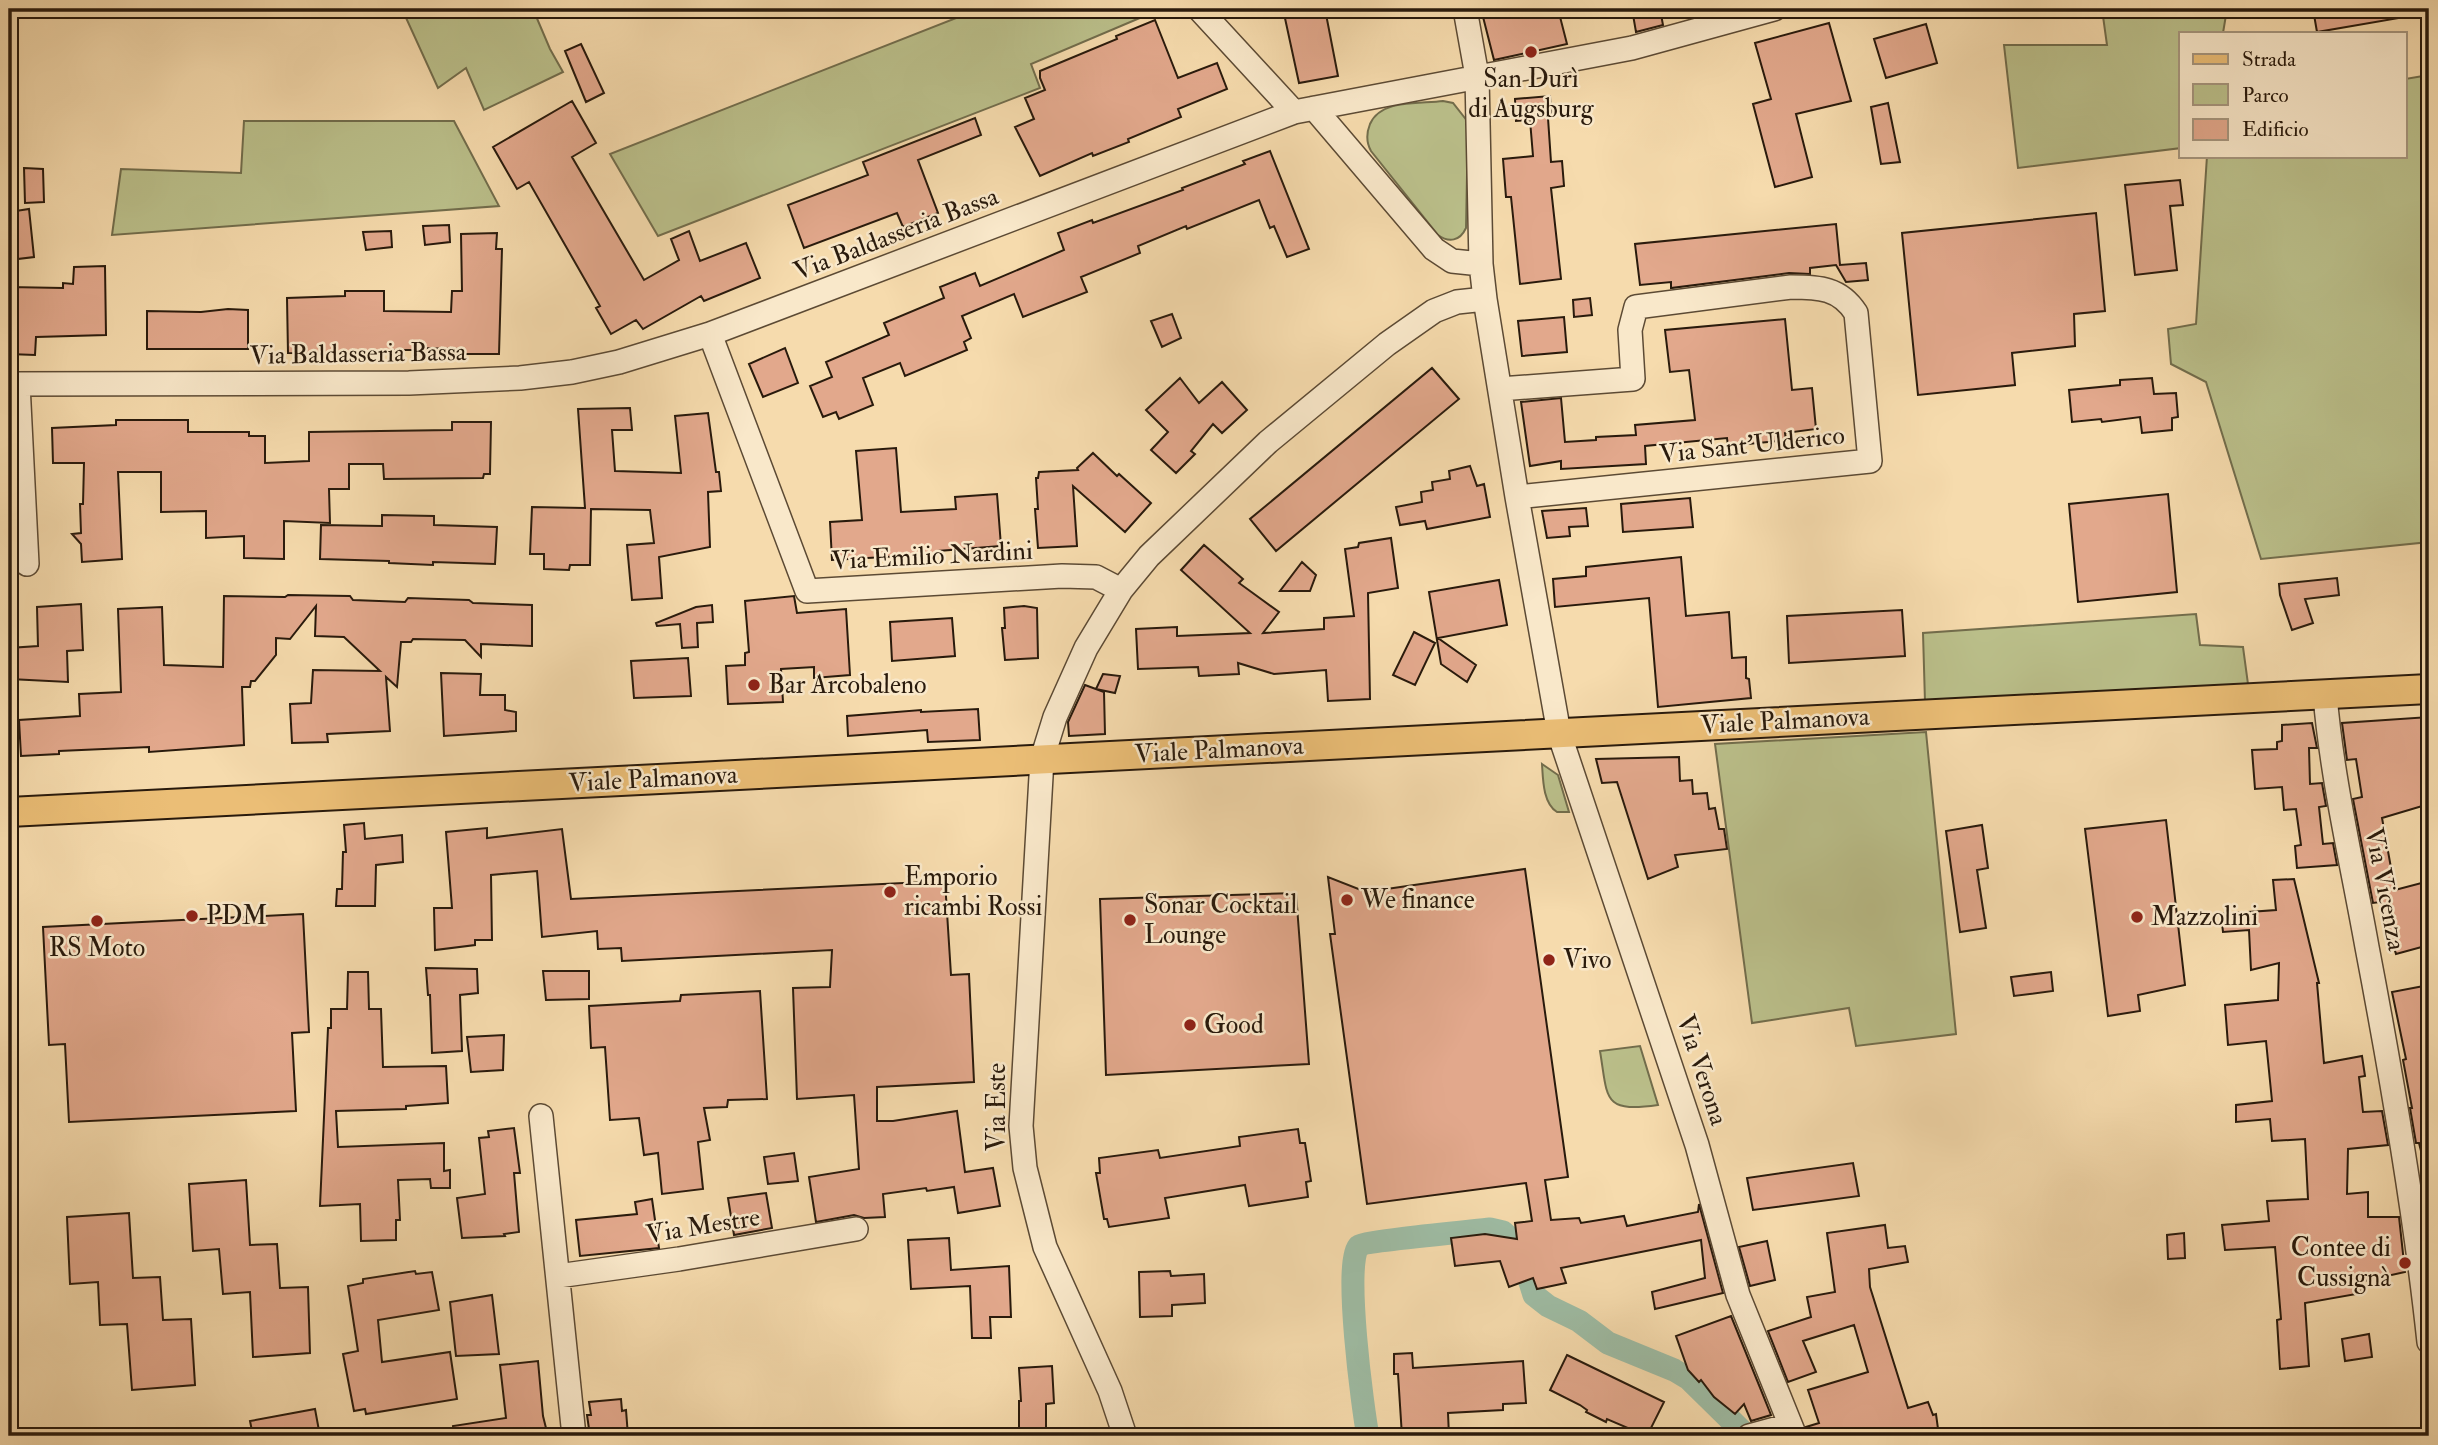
<svg xmlns="http://www.w3.org/2000/svg" width="2438" height="1445" font-family="'IM FELL Double Pica',serif">
<style>
.green{fill:#bbc08b;stroke:#726d4c;stroke-width:2}
.lines{fill:none;stroke-linecap:round;stroke-linejoin:round}
.canal{stroke:#9ebca4;stroke-width:23}
.building{fill:#e2a88c;stroke:#291a0c;stroke-width:2}
.minor-casing{stroke:#5c4a34;stroke-width:26}
.major-casing{stroke:#291a0c;stroke-width:32}
.minor{stroke:#f9e8ca;stroke-width:23}
.major{stroke:#ebbe76;stroke-width:28}
.poi-dot{fill:#8f2418;stroke:#f9e8ca;stroke-width:2.5}
.labels{text-anchor:middle;dominant-baseline:central;stroke-width:5;stroke-linejoin:round;paint-order:stroke}
.poi-label{font-size:26px;fill:#291a0c;stroke:#f9e8ca;text-anchor:start}
.street-label{font-size:26px;fill:#291a0c;stroke:#f9e8ca}
</style>
<rect width="100%" height="100%" fill="#f6dbad"/>
<filter id="stains"><feTurbulence type="fractalNoise" baseFrequency=".00286" numOctaves="4"/><feColorMatrix values="0 0 0 0 .2 0 0 0 0 .09 0 0 0 0 .02 0 0 0 .5 -.17"/></filter>
<radialGradient id="worn" r=".72"><stop offset=".6" stop-color="#630" stop-opacity="0"/><stop offset="1" stop-color="#630" stop-opacity=".3"/></radialGradient>
<!-- green -->
<path class="green" d="M402,9H533L550,49L563,72L484,110L466,68L438,88Z
M979,9H1161L1031,64L1040,88L658,236L610,154Z
M2102,9H2227L2223,33H2181V148L2018,168L2004,45H2107Z
M2429,75V542L2261,559L2206,382L2171,364L2168,329L2196,324L2207,156H2405V79Z
M1443,101L1453,103L1468,122L1466,228C1460,241 1449,243 1438,235L1371,151C1366,142 1366,134 1370,124C1381,99 1419,104 1443,101Z
M244,121H454L499,206L112,235L121,169L241,173Z
M2196,614L2200,645L2243,647L2248,684L1925,702L1923,633Z
M1926,732L1956,1034L1856,1046L1849,1008L1752,1023L1715,744Z
M1542,764L1558,775L1569,812H1557C1543,803 1543,780 1542,764Z
M1640,1046L1658,1105C1602,1113 1608,1099 1600,1051Z"/>
<g class="lines">
<!-- canal -->
<path class="canal" d="M1368,1436C1363,1411 1343,1260 1359,1246C1365,1241 1473,1231 1490,1229L1503,1232L1515,1243L1524,1263L1534,1295L1548,1306L1579,1321L1608,1343L1674,1370L1689,1379L1747,1436"/>
</g>
<!-- building -->
<path class="building" d="M1283,9H1325L1338,76L1299,83Z
M1481,9H1558L1567,44L1494,60Z
M1632,9H1660L1663,25L1636,32Z
M2313,9H2399V18L2317,32Z
M1155,20L1178,78L1217,63L1227,89L1178,109L1181,117L1128,139L1129,142L1093,156L1092,153L1040,176L1015,127L1034,119L1025,98L1045,90L1040,78V71L1117,39L1116,36Z
M1829,23L1851,101L1796,114L1812,177L1775,187L1753,104L1771,99L1755,43Z
M1926,24L1937,63L1886,78L1874,39Z
M581,44L604,93L586,102L565,51Z
M1550,96L1552,118H1548L1551,162L1562,161L1564,186L1551,188L1561,279L1520,284L1511,197H1506L1503,159L1533,156L1530,120L1516,121L1515,99Z
M572,101L596,143L572,157L644,280L679,260L671,239L689,231L700,261L746,243L760,278L704,301L701,296L643,329L636,320L611,334L596,308L600,306L529,182L517,189L493,147Z
M1888,103L1900,162L1881,164L1871,107Z
M975,118L981,135L918,160L938,213L903,227L897,213L804,248L788,205L868,175L863,162Z
M1270,151L1309,249L1287,257L1274,226L1270,228L1259,200L1187,229L1186,226L1138,246L1140,253L1081,277L1087,292L1023,317L1014,294L962,316L971,338L964,342L967,350L905,376L900,363L863,378L873,405L839,419L836,412L823,417L810,386L832,377L826,362L889,335L884,323L944,298L940,287L975,273L980,286L1064,250L1058,233L1092,220L1093,223L1183,190L1182,188L1245,164L1243,161Z
M24,168L43,169L44,202L25,203Z
M2180,180L2183,205L2170,206L2177,270L2135,275L2125,185Z
M29,209L34,257L9,260V212Z
M2096,213L2105,311L2074,314L2075,346L2012,353L2015,385L1918,395L1902,233Z
M1836,224L1840,265L1866,263L1868,280L1846,282L1836,265L1810,268V274L1789,273L1671,288V282L1640,285L1635,244Z
M449,225L450,242L425,245L423,226Z
M391,231L392,247L366,250L363,232Z
M497,233L496,249H502L499,354H461V349L417,348V350H385V354L288,353L287,298L345,296V291H384V311L451,312L452,291H462L461,234Z
M105,266L106,335L36,337L35,355L9,354V287L63,288V283L73,284L74,267Z
M1590,298L1592,315L1574,317L1573,300Z
M228,309L248,310V349H147V311L201,312Z
M1172,314L1181,338L1162,347L1151,321Z
M1564,317L1567,352L1522,356L1518,321Z
M1785,319L1792,390L1812,388L1816,429L1785,433L1786,440L1768,442L1728,446L1727,438L1645,446L1646,464L1561,469V461L1530,466L1521,402L1561,398L1565,442L1596,440V437L1636,435L1635,425L1695,420L1689,370L1670,372L1665,330Z
M785,348L798,383L763,397L749,364Z
M1432,368L1459,399L1276,551L1250,519Z
M1180,378L1199,403L1222,382L1247,410L1222,433L1213,424L1191,451L1195,454L1176,473L1151,450L1168,432L1146,410Z
M2152,378L2154,394L2176,393L2178,417L2172,418V430L2142,433L2140,417L2102,422L2101,419L2072,422L2069,390L2120,385V380Z
M630,408L632,430H612L615,471L681,473L675,416L708,413L716,472H719L721,491L708,492L710,547L659,557L662,598L632,600L627,545L654,543L650,510L591,509L590,565H570L569,570L544,569V554H530L532,507L585,508L578,409Z
M116,420H188V432H249V436H265V463L309,461V432L452,430V422H491L490,474H484L483,478L384,479L383,464H349V489H329L330,523L284,521V559L244,558V536L206,538V511L161,512V472H118L122,559L82,562L81,544L72,534L81,533L80,504H83L84,463H53L52,428L116,425Z
M896,448L901,512L956,509L955,497L997,494L1001,546L938,551V554L832,560L830,522L862,520L856,451Z
M1093,453L1117,476L1119,474L1151,503L1125,532L1073,486L1077,546L1038,548L1035,509H1038L1036,478H1038L1039,472L1078,470L1077,468Z
M1470,466L1477,486L1484,484L1490,517L1427,529L1425,521L1400,525L1396,507L1422,502L1421,492L1433,490L1432,482L1450,479L1449,471Z
M2168,494L2177,592L2078,602L2069,504Z
M1690,498L1693,527L1623,532L1621,504Z
M1586,508L1588,526L1569,527L1570,536L1547,538L1542,511Z
M382,515L434,516V525L497,527L495,564L433,562V565L389,563V561L320,559L321,525L382,526Z
M1391,538L1398,588L1368,593L1370,699L1328,701L1326,670L1274,674L1238,663L1239,674L1199,676L1198,667L1138,669L1136,629L1177,627V636L1250,633L1181,570L1204,545L1243,579L1239,583L1279,612L1263,633L1324,629V618L1354,616L1345,549L1358,547L1359,543Z
M1681,557L1686,616L1729,612L1732,658L1746,657V678L1749,679L1751,698L1658,707L1649,598L1555,607L1553,579L1586,576V567Z
M1302,562L1316,575L1310,591H1280Z
M2337,578L2339,595L2305,599L2313,623L2292,630L2280,595L2279,584Z
M1499,580L1507,625L1438,638L1476,665L1467,682L1441,664L1429,592Z
M288,595L350,596L353,600L405,602L408,598L469,600L473,603L532,605V646L481,644V657L465,640L413,639L411,642H401L397,687L386,677L390,731L327,734L328,742L292,743L290,704L311,703L313,670L380,671L344,637L315,636L316,606L290,639L276,638V655L255,681H251L250,687H242L244,745L149,752V747L59,751V754L21,756L19,720L80,716L79,694L121,692L118,609L162,607L164,665L223,667L224,596L285,597Z
M794,596L797,613L846,609L850,675L814,678V667L781,669L783,702L728,704L726,666L745,665V653L749,652L745,601Z
M81,604L83,650L67,651L68,682L10,679L9,648L38,646L37,607Z
M712,605L713,622L697,623L698,647L682,648L680,624L657,626L656,623L696,607Z
M1024,606L1037,608L1038,658L1005,660L1002,628H1005L1004,608Z
M1902,610L1905,656L1789,663L1787,616Z
M952,618L955,656L892,661L890,622Z
M1414,632L1435,643L1415,685L1393,675Z
M688,658L691,696L634,698L631,661Z
M441,673L481,674L480,695H505V710L516,712V731L444,736Z
M1103,674L1120,676L1115,693L1096,689Z
M1085,685L1104,692L1105,734L1069,736L1068,722Z
M978,709L980,740L928,742L927,730L848,736L847,716L921,710V712Z
M2429,717V804L2382,818L2395,890L2429,881V945L2396,954L2380,902L2373,903L2353,799L2362,797L2356,759L2347,760L2342,723Z
M2312,723L2317,748H2309L2310,784L2322,783L2326,806L2319,807L2323,844L2333,843L2337,865L2297,868L2295,846L2301,845L2296,809L2284,810L2282,787L2255,789L2252,750L2277,749V742L2282,741V725Z
M1679,757L1680,781L1692,780L1693,794L1707,793L1709,809L1715,808L1719,829H1724L1727,849L1675,855L1678,867L1648,879L1617,782L1602,783L1596,759Z
M2166,820L2185,985L2138,995L2140,1011L2108,1016L2085,829Z
M364,823L365,839L402,835L403,862L376,865L375,906H336L337,889H342L343,852H346L344,825Z
M1982,825L1988,868L1977,870L1986,928L1960,932L1946,831Z
M487,828V838L562,829L571,899L945,881L951,975L969,974L974,1082L877,1087V1121H893L957,1111L965,1172L993,1168L1000,1206L958,1213L954,1187L927,1191L926,1188L883,1194L885,1217L864,1218L854,1215L816,1222L809,1177L859,1169L854,1095L797,1099L793,988L830,987L832,950L622,961L621,948L598,949L597,931L542,937L537,871L491,875L492,940H475V945L435,950L434,908H452L446,832Z
M1525,869L1568,1177L1545,1180L1551,1220L1579,1218L1581,1223L1624,1216L1627,1226L1698,1212L1699,1204L1723,1293L1655,1309L1652,1292L1705,1278L1701,1240L1561,1268L1566,1283L1537,1289L1533,1278L1509,1287L1500,1261L1455,1266L1451,1238L1485,1234L1517,1239L1515,1223L1532,1221L1526,1183L1367,1204L1330,934H1335L1328,877L1366,892Z
M2294,879L2319,983H2317L2324,1063L2362,1056L2365,1076L2359,1077L2363,1112L2382,1111L2388,1145L2348,1149L2347,1194L2368,1192V1217H2399L2405,1272L2360,1282L2362,1293L2305,1303L2309,1366L2280,1369L2277,1320L2281,1319L2275,1247L2225,1250L2222,1225L2269,1221L2267,1201L2308,1199L2305,1139L2272,1141L2270,1119L2236,1122V1105L2272,1101L2266,1041L2228,1045L2225,1005L2278,1000L2279,963L2251,970L2249,930L2223,932L2221,914L2276,910L2273,880Z
M1296,893L1309,1064L1106,1075L1100,899Z
M303,914L309,1032L292,1033L296,1111L69,1122L65,1044L49,1045L43,927Z
M426,968L477,969L478,993L460,995L462,1051L432,1053L430,995H428Z
M543,971H589V999L546,1000Z
M348,972H368L369,1009H381L383,1067L446,1066L448,1103L406,1106V1109L336,1111L338,1147L444,1143V1171L450,1170V1188H431L430,1179L398,1180L400,1220H396V1240L361,1241L360,1204L320,1206L328,1028H331V1009H347Z
M2051,972L2053,991L2014,996L2011,977Z
M2429,985V1151H2421L2419,1143H2416L2410,1108H2412L2403,1060L2406,1059L2392,992Z
M760,991L767,1099L728,1100L727,1107L704,1108L710,1140L698,1142L703,1189L662,1194L658,1153L644,1155L639,1118L610,1120L605,1047L591,1048L589,1006L680,1001L681,995Z
M504,1035L503,1070L471,1072L467,1037Z
M514,1128L520,1173H514L519,1232L504,1234L505,1236L462,1238L457,1198L485,1194L479,1138L489,1137L488,1131Z
M1298,1129L1300,1143H1305L1311,1181L1306,1182L1308,1197L1249,1206L1245,1185L1165,1198L1169,1218L1109,1227L1107,1219H1104L1096,1173H1100L1099,1158L1158,1150L1160,1158L1240,1146L1239,1137Z
M794,1153L798,1181L768,1184L764,1157Z
M1853,1163L1859,1196L1753,1210L1747,1178Z
M246,1180L250,1245L277,1244L280,1288L308,1287L310,1353L253,1357L250,1292L223,1294L219,1249L193,1251L189,1184Z
M766,1193L772,1228L734,1235L728,1198Z
M652,1199L659,1248L580,1256L576,1220L637,1214L635,1202Z
M129,1213L133,1278L160,1277L163,1320L191,1319L195,1385L132,1390L127,1324L100,1325L98,1282L70,1284L67,1217Z
M1885,1225L1888,1248L1905,1246L1908,1262L1869,1269L1870,1287L1908,1408L1928,1402L1933,1415L1936,1414L1939,1436H1809L1806,1427L1819,1423L1808,1390L1868,1372L1854,1325L1803,1341L1816,1372L1788,1382L1768,1331L1811,1317L1807,1297L1835,1292L1827,1233Z
M2184,1233L2185,1258L2168,1259L2167,1235Z
M949,1238L951,1270L1009,1266L1011,1317H990L991,1338H972L970,1286L911,1289L908,1240Z
M1767,1241L1775,1280L1750,1286L1739,1247Z
M415,1271L416,1274L432,1272L439,1310L378,1320L382,1362L450,1352L457,1399L366,1414L365,1409L354,1411L343,1354L358,1351L348,1286L363,1283V1279Z
M1170,1271L1171,1276L1204,1274L1205,1303L1172,1305V1316L1140,1317L1139,1272Z
M492,1295L499,1354L456,1356L450,1302Z
M1731,1316L1763,1395L1771,1415L1751,1421L1744,1404L1735,1414L1714,1397L1701,1380L1699,1382L1688,1370L1676,1336Z
M2369,1334L2372,1357L2345,1361L2342,1339Z
M1412,1353L1413,1368L1523,1361L1526,1403L1503,1404V1410L1448,1413L1449,1436H1402L1398,1374H1394V1354Z
M1567,1355L1664,1402L1648,1434L1638,1429L1637,1432L1607,1419L1606,1422L1586,1412L1587,1410L1580,1405L1550,1390Z
M538,1361L543,1416L548,1436H454L453,1426L506,1418L500,1365Z
M1052,1366L1054,1403L1046,1404V1436H1019V1401H1021L1019,1368Z
M621,1399L622,1411L626,1410L628,1436H590L587,1415H591L589,1402Z
M315,1409L320,1436H253L250,1421Z"/>
<g class="lines">
<!-- minor casing -->
<g class="minor-casing">
<path id="minor" d="M1199,9L1294,112
M1465,9L1477,76L1481,264L1485,299L1517,497L1559,733L1697,1145L1738,1295L1795,1436
M1314,108L1434,249L1452,261L1481,264
M710,334L807,591L1062,576L1096,577L1121,590
M9,384L409,383L520,378L572,372L619,362L710,334L1294,112L1632,48L1774,9
M18,384L27,564
M1500,389L1633,379L1630,330L1636,307L1791,287C1819,287 1840,288 1856,313L1870,461L1517,497
M2325,695C2332,779 2352,863 2367,947C2392,1078 2415,1210 2429,1342
M541,1116L574,1436
M558,1276L679,1259L856,1229
M1125,1436L1110,1391L1045,1247L1025,1168L1021,1126L1042,759L1055,717L1086,648L1121,590L1149,556L1268,442L1387,344L1434,311L1457,302L1485,299
M1749,1436L1790,1425"/>
</g>
<!-- major casing -->
<g class="major-casing">
<path id="major" d="M9,812L2429,689"/>
</g>
<!-- minor -->
<use href="#minor" class="minor"/>
<!-- major -->
<use href="#major" class="major"/>
</g>
<!-- markers -->
<g class="poi-dot">
<circle cx="1531" cy="52" r="7"/>
<circle cx="754" cy="685" r="7"/>
<circle cx="890" cy="892" r="7"/>
<circle cx="1347" cy="900" r="7"/>
<circle cx="192" cy="916" r="7"/>
<circle cx="2137" cy="917" r="7"/>
<circle cx="1130" cy="920" r="7"/>
<circle cx="97" cy="921" r="7"/>
<circle cx="1549" cy="960" r="7"/>
<circle cx="1190" cy="1025" r="7"/>
<circle cx="2405" cy="1263" r="7"/>
</g>
<g class="labels">
<!-- poi labels -->
<g class="poi-label">
<text x="1531" y="79" text-anchor="middle">San Durì<tspan x="1531" dy="30">di Augsburg</tspan></text>
<text x="768" y="685">Bar Arcobaleno</text>
<text x="904" y="877">Emporio<tspan x="904" dy="30">ricambi Rossi</tspan></text>
<text x="1361" y="900">We finance</text>
<text x="1144" y="905">Sonar Cocktail<tspan x="1144" dy="30">Lounge</tspan></text>
<text x="206" y="916">PDM</text>
<text x="2151" y="917">Mazzolini</text>
<text x="97" y="948" text-anchor="middle">RS Moto</text>
<text x="1563" y="960">Vivo</text>
<text x="1204" y="1025">Good</text>
<text x="2391" y="1248" text-anchor="end">Contee di<tspan x="2391" dy="30">Cussignà</tspan></text>
</g>
<!-- street labels -->
<g class="street-label">
<text transform="translate(896 234) rotate(-21)">Via Baldasseria Bassa</text>
<text transform="translate(358 354) rotate(-1)">Via Baldasseria Bassa</text>
<text transform="translate(1752 445) rotate(-6)">Via Sant'Ulderico</text>
<text transform="translate(932 556) rotate(-3)">Via Emilio Nardini</text>
<text transform="translate(1785 721) rotate(-3)">Viale Palmanova</text>
<text transform="translate(1219 750) rotate(-3)">Viale Palmanova</text>
<text transform="translate(653 779) rotate(-3)">Viale Palmanova</text>
<text transform="translate(2385 889) rotate(79)">Via Vicenza</text>
<text transform="translate(1702 1070) rotate(72)">Via Verona</text>
<text transform="translate(997 1107) rotate(-90)">Via Este</text>
<text transform="translate(703 1226) rotate(-9)">Via Mestre</text>
</g>
</g>
<!-- margin -->
<rect width="2438" height="1445" fill="none" stroke="#f6dbad" stroke-width="35"/>
<rect x="10" y="10" width="2417" height="1424" fill="none" stroke="#291a0c" stroke-width="3.5"/>
<rect x="18" y="18" width="2403" height="1410" fill="none" stroke="#291a0c" stroke-width="2"/>
<!-- legend -->
<rect x="2179" y="32" width="228" height="126" fill="#f9e8ca" stroke="#a6967e" stroke-width="2"/>
<rect x="2193" y="54" width="35" height="10" fill="#ebbe76" stroke="#a6967e" stroke-width="2"/>
<text x="2242" y="66" font-size="21" fill="#291a0c">Strada</text>
<rect x="2193" y="84" width="35" height="21" fill="#bbc08b" stroke="#a6967e" stroke-width="2"/>
<text x="2242" y="102" font-size="21" fill="#291a0c">Parco</text>
<rect x="2193" y="119" width="35" height="21" fill="#e2a88c" stroke="#a6967e" stroke-width="2"/>
<text x="2242" y="136" font-size="21" fill="#291a0c">Edificio</text>
<rect width="100%" height="100%" filter="url(#stains)"/>
<rect width="100%" height="100%" fill="url(#worn)"/>
</svg>
